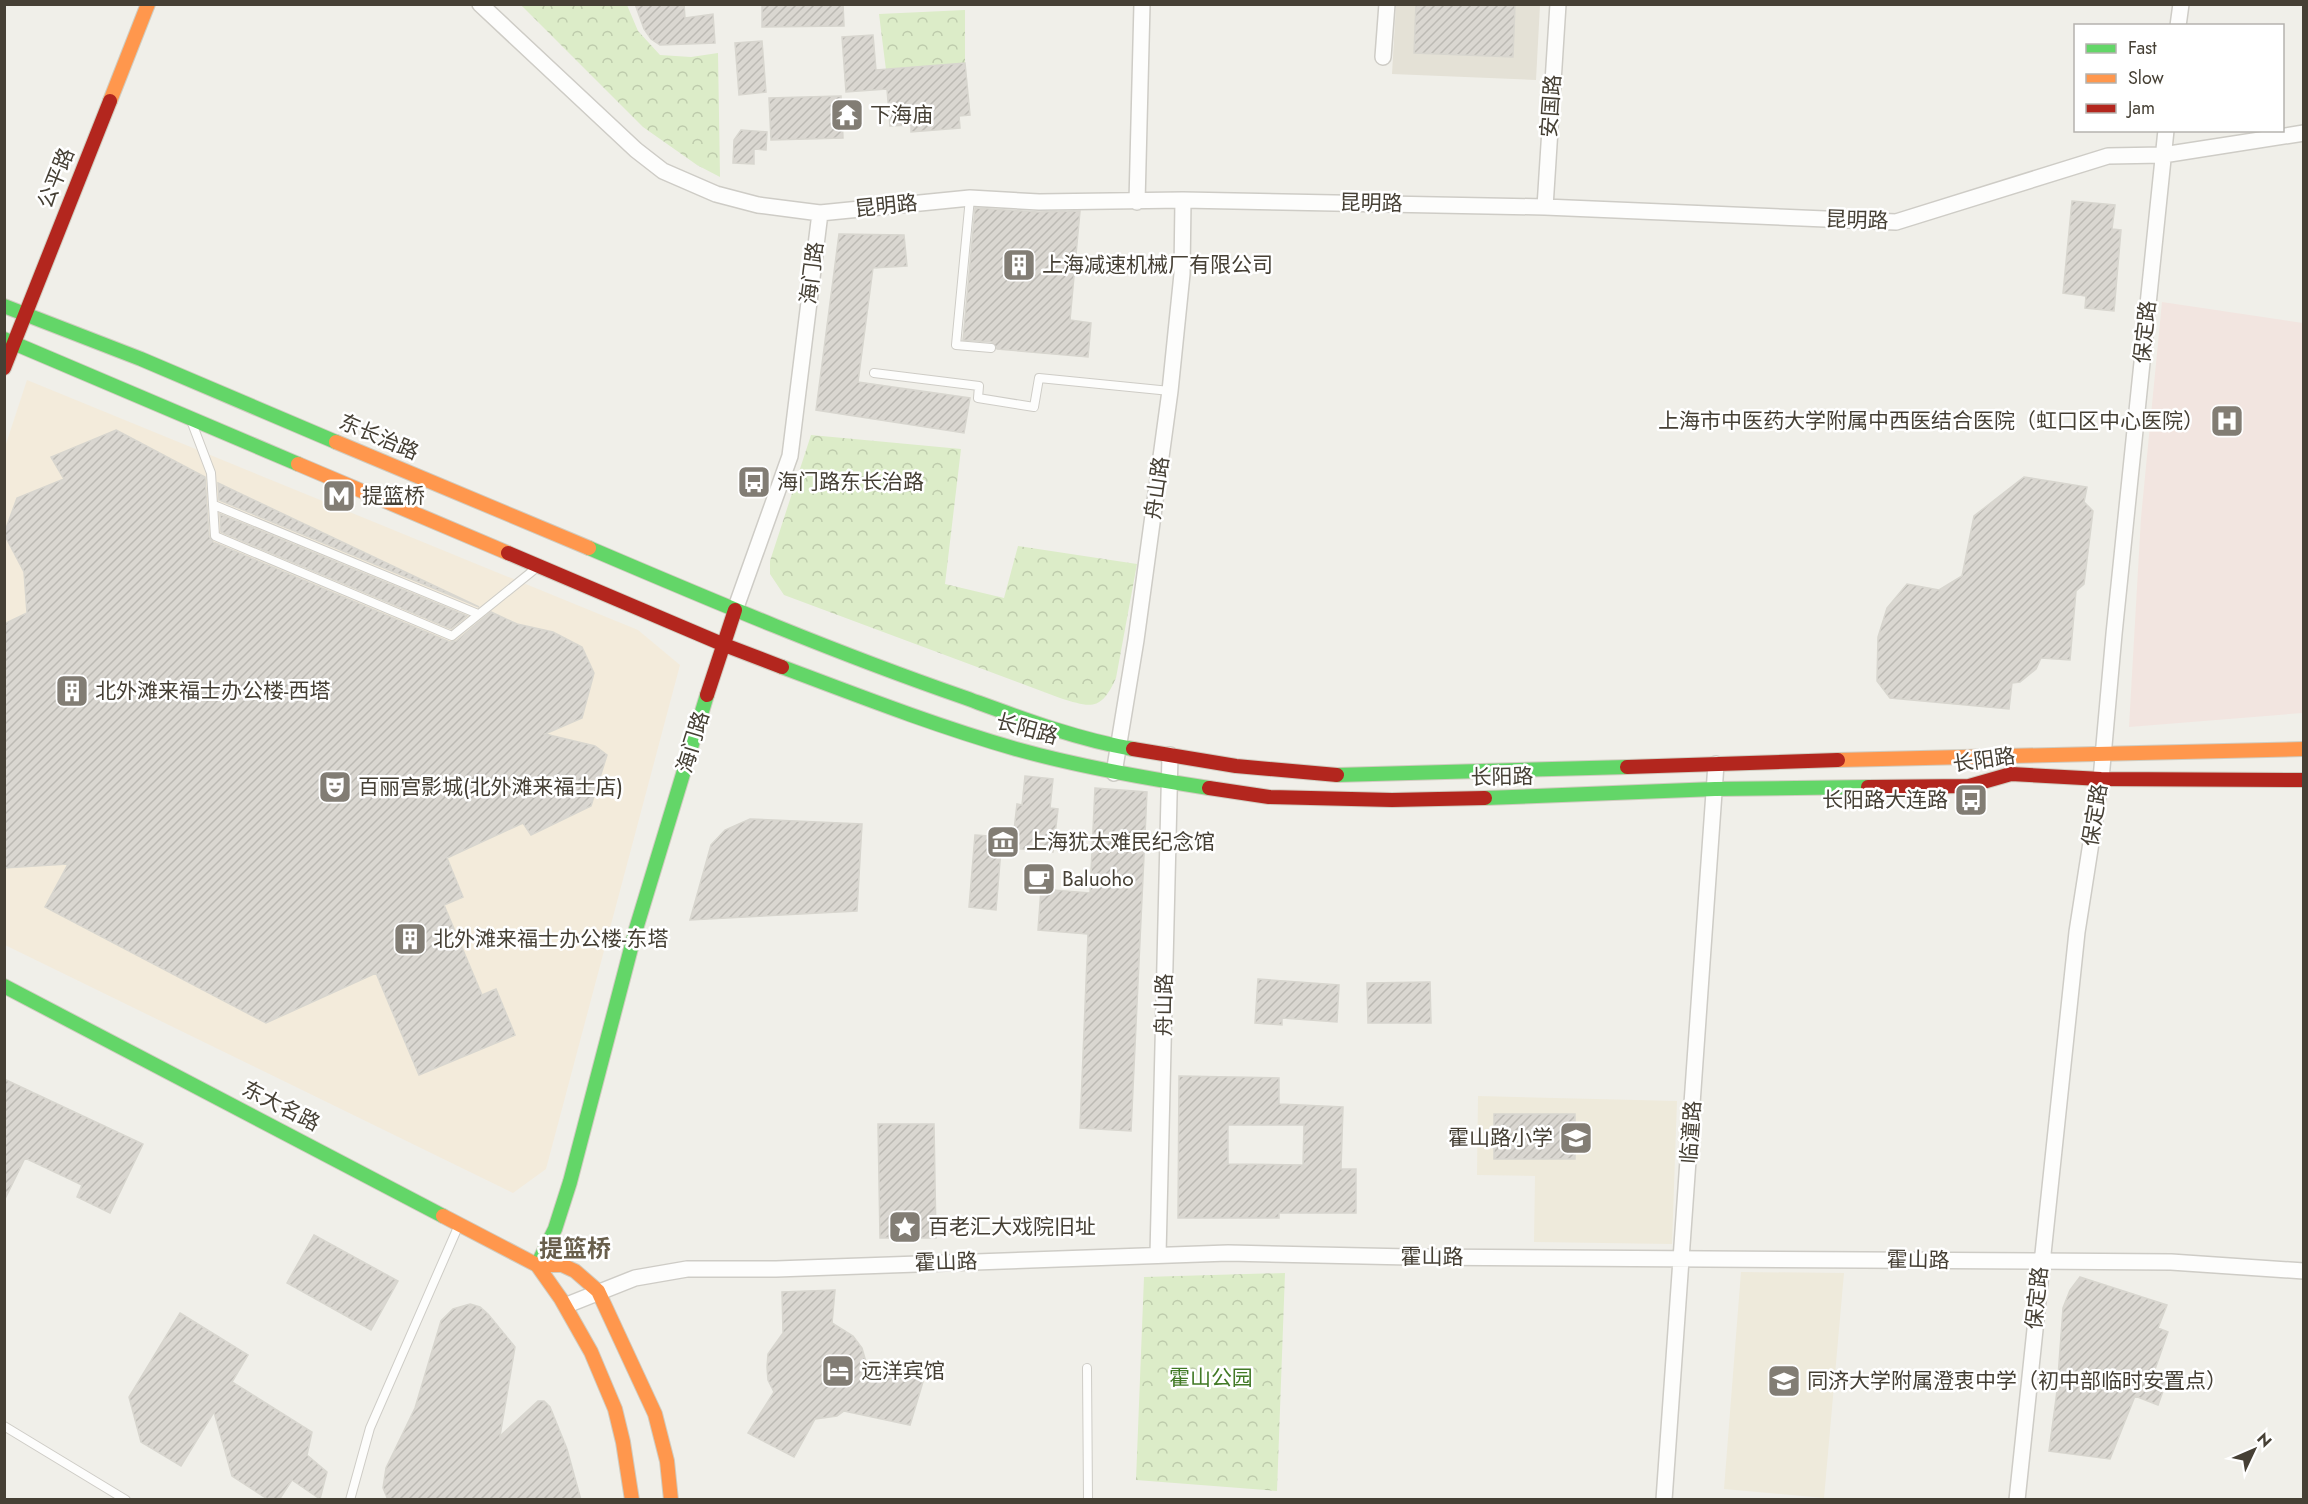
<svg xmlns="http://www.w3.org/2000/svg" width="2308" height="1504" font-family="Jost,'Noto Sans SC',sans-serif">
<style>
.residential{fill:#e4e1d6}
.commercial{fill:#f3ebdb}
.education{fill:#eeeadb}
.medical{fill:#f2e5e0}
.park{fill:url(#park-crowns)}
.building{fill:url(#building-hatch);stroke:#d8d6cf;stroke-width:1.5;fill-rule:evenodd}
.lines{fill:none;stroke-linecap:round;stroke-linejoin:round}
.lane-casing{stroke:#ceccc6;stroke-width:10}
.street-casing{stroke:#ceccc6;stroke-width:18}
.fast-casing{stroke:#d0ccc0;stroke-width:16}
.slow-casing{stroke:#d0ccc0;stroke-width:16}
.jam-casing{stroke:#d0ccc0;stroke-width:16}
.lane{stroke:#fdfdfc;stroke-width:8}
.street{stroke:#fdfdfc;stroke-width:15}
.fast{stroke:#63d668;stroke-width:14}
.slow{stroke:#ff974d;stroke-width:14}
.jam{stroke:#b3261e;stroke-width:14}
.labels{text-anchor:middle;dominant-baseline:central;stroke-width:5;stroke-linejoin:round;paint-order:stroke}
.street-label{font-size:21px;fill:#464035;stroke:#fff}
.poi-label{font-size:21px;fill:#464035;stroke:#fff;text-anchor:start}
.park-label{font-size:21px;fill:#427a26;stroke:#fff}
.quarter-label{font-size:24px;font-weight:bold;fill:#695f4c;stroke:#fff}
</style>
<defs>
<pattern id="park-crowns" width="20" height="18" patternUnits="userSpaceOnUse" patternTransform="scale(1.5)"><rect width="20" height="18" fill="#dcecc8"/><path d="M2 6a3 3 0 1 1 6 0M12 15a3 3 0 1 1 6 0" fill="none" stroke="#becbac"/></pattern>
<pattern id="building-hatch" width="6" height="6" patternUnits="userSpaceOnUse" patternTransform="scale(1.5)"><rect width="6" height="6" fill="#dad7d1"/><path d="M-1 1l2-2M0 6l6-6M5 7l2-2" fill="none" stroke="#bcbab4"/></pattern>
</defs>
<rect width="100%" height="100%" fill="#f0efe9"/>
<!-- residential -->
<path class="residential" d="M1396,5H1540L1536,80L1392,74Z"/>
<!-- commercial -->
<path class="commercial" d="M27,380L638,630L680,665L546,1169L513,1193L5,945L4,450Z"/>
<!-- education -->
<path class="education" d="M1478,1096L1677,1101L1672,1244L1534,1242L1535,1176L1477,1175Z
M1741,1272L1844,1273L1824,1498L1724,1489Z"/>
<!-- medical -->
<path class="medical" d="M2162,302L2303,323V713L2129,727L2141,518Z"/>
<!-- park -->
<path class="park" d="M521,5H627L638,31L660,55L691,57L718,53L720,177L697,165L643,127Z
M965,10V63L886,70L879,14Z
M811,435L961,449L945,584L1004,598L1018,546L1137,564L1116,678C1101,711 1092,708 1060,698L784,595L770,574V561Z
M1285,1273L1277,1491L1136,1480L1144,1277Z"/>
<!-- building -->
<path class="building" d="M635,4H684L685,18L713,14L715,43L660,45L651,39L644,29Z
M762,4H843L844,26L762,27Z
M1416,4H1515L1513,57L1414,53Z
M873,35L876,70L965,63L970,115L959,116L960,128L911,132V125L890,126L887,89L846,92L842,37Z
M762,41L766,92L739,95L735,43Z
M841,96L843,138L771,140L769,98Z
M741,130L767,132L766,150L754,149V164L733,163L734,140Z
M2072,201L2115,205L2112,229L2121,230L2114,311L2085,308L2086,296L2063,293Z
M975,208L1038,212L1080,211L1070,320L1091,323L1088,357L997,349L992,342L963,340Z
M839,234L904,235L907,266L873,268L858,382L970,398L964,433L816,410Z
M116,430L205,477L209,536L213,542L450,642L456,641L491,612L517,624L553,632L582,647L594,673L582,718L545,734L595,746L607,755L591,806L531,835L523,823L447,858L463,897L444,905L482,995L496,989L515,1035L419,1075L376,973L266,1023L45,907L68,864L4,868V624L27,613L24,572L4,534L17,498L64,479L51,457Z
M2024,477L2087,487L2084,502L2093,511L2084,584L2076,591L2070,660L2041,658L2036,669L2020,682L2012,683L2009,709L1890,698L1877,681L1878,637L1887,608L1907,584L1939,590L1962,576L1974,516Z
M218,483L479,607L219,500Z
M220,514L467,616L451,629L221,532Z
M1025,776L1053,779L1050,808L1058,809L1053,852L1012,848L1017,804L1022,805Z
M1095,788L1147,792L1131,1131L1080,1128L1088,934L1038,930L1041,889L1090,893Z
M750,819L862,824L857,911L690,920L711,845L725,830Z
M975,835L1002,837L996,910L969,907Z
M1258,979L1339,985L1337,1022L1282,1018V1025L1255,1023Z
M1430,982L1431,1023H1368L1367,983Z
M1179,1076L1279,1078V1104L1343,1107L1341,1169H1356V1213H1279V1218H1178ZM1228,1125H1304L1303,1165L1228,1164Z
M4,1079L143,1144L110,1213L77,1197L82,1185L25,1158L4,1201Z
M1494,1114H1575V1159H1494Z
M878,1124H934L936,1238H880Z
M314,1235L398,1281L371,1330L287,1283Z
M2080,1277L2167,1305L2158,1328L2168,1332L2153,1375L2167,1380L2158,1405L2135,1396L2110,1459L2049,1451L2057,1391L2063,1308L2070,1290Z
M835,1290L832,1323L853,1336L862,1348L866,1362L925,1375L910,1425L844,1411L837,1416L815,1419L794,1457L748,1433L774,1392L768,1380L767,1367L768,1354L783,1333L782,1292Z
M470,1304L480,1307L488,1314L515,1347L500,1436L538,1401H544L550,1407L567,1449L581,1500H388L383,1488L386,1468L415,1408L441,1321L453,1309Z
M180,1313L248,1355L232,1382L312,1432L307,1455L327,1472L320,1499L292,1480L279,1500H269L232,1476L214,1412L181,1466L141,1442L129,1397Z"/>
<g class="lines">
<!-- lane casing -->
<g class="lane-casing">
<path id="lane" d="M970,198L956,345L991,348
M874,373L979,386L978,398L1034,407L1039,378L1170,391
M192,423L211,473L215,536L452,636L535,569
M214,505L478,614
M1087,1368L1088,1500
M4,1426L126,1500
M350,1500L370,1428L458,1227"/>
</g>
<!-- street casing -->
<g class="street-casing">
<path id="street" d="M480,4L636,150L663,171L716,194L758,205L820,213L970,198L1039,202L1183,200L1545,207L1896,222L2108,156L2163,155L2304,133
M2178,26L2181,4
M1383,57L1387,4
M1137,202L1142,4
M1545,207L1558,4
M735,610L790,456L820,213
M1114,773L1136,640L1170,391L1182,274L1183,200
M1158,1255L1170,755
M567,1305L635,1278L687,1269H776L1228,1253L1410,1257L2171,1262L2304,1271
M1664,1500L1716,764
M2017,1500L2077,932L2101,779L2114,634L2166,130"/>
</g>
<!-- fast casing -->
<g class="fast-casing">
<path id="fast" d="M4,306L141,359L336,442
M4,339L298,464
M589,548C713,601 836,653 963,697C1018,717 1075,739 1133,749
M782,667C859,696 936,726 1016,749C1080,767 1144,778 1209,788
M1337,775L1627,767
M1485,798L1715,789L1868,787
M4,986L443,1216
M537,1265L555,1229L570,1182L636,929L707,695"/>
</g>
<!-- slow casing -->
<g class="slow-casing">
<path id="slow" d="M110,101L148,4
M336,442L589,548
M298,464L508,553
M1838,760L2304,749
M443,1216L537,1265L561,1299L591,1352L615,1409L623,1442L632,1500
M537,1265H562L575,1271L598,1291L655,1414L667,1461L671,1500"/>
</g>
<!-- jam casing -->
<g class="jam-casing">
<path id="jam" d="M4,368L110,101
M508,553L722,644L782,667
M707,695L735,610
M1133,749L1236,766L1337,775
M1627,767L1838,760
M1868,787L1969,786L2011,774L2101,779L2304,780
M1209,788L1269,797L1392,800L1485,798"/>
</g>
<!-- lane -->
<use href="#lane" class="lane"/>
<!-- street -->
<use href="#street" class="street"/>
<!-- fast -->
<use href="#fast" class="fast"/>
<!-- slow -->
<use href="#slow" class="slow"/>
<!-- jam -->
<use href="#jam" class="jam"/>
</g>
<!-- icons -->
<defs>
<g id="temple-square" transform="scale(1.725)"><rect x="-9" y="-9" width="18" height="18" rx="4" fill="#827d74" stroke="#fff"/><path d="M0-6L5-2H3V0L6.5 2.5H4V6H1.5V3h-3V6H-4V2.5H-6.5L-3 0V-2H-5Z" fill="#fff"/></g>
<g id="building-square" transform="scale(1.725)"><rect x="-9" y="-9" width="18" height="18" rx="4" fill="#827d74" stroke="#fff"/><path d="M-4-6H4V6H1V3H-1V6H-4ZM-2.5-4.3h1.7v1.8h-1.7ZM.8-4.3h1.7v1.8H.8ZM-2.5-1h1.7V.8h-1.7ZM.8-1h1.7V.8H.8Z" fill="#fff"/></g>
<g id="hospital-square" transform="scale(1.725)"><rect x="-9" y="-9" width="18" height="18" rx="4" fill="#827d74" stroke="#fff"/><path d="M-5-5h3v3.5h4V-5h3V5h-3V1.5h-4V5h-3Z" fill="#fff"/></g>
<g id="bus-square" transform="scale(1.725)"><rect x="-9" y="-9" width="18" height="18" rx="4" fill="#827d74" stroke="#fff"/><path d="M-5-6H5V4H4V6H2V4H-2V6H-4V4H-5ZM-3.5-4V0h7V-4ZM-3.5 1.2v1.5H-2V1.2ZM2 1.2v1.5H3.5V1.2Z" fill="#fff"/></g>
<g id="metro-square" transform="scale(1.725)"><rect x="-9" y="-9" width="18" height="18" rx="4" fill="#827d74" stroke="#fff"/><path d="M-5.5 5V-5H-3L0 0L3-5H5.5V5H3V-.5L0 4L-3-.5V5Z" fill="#fff"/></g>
<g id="theatre-square" transform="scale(1.725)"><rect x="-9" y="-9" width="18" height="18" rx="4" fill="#827d74" stroke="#fff"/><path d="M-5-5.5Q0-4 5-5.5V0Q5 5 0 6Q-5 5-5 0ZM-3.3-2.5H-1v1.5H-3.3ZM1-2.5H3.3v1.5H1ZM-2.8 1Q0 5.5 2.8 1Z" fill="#fff"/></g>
<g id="museum-square" transform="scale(1.725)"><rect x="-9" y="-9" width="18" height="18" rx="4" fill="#827d74" stroke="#fff"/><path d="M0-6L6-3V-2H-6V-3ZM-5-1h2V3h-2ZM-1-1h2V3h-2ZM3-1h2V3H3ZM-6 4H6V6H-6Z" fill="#fff"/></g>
<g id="cafe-square" transform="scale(1.725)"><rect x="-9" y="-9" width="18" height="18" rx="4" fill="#827d74" stroke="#fff"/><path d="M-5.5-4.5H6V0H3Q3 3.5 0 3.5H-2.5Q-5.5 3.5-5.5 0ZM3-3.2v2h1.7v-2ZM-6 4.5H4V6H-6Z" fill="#fff"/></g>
<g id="school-square" transform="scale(1.725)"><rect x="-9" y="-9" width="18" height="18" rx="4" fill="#827d74" stroke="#fff"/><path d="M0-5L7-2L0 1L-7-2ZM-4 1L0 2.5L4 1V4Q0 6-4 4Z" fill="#fff"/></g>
<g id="sight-square" transform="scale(1.725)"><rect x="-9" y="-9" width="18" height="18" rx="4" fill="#827d74" stroke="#fff"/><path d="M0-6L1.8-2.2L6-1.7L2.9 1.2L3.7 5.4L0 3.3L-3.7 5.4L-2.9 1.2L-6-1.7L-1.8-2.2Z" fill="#fff"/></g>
<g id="hotel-square" transform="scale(1.725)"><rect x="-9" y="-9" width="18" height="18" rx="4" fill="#827d74" stroke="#fff"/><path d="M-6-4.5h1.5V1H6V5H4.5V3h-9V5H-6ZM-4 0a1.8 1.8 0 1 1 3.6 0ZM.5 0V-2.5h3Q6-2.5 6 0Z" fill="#fff"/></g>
</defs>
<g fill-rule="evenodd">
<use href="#temple-square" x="847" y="115"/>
<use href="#building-square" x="1019" y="265"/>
<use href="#hospital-square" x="2227" y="421"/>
<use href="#bus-square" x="754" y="482"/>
<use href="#metro-square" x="339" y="496"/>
<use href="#building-square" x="72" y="691"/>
<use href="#theatre-square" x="335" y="787"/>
<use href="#bus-square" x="1971" y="800"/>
<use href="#museum-square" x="1003" y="842"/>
<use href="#cafe-square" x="1039" y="879"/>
<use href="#building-square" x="410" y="939"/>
<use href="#school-square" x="1576" y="1138"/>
<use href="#sight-square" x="905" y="1227"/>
<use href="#hotel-square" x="838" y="1371"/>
<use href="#school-square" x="1784" y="1381"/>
</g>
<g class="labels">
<!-- street labels -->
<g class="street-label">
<text transform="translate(1551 106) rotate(-86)">安国路</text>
<text transform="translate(56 178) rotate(-68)">公平路</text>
<text transform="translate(1371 203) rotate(1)">昆明路</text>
<text transform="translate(886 206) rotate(-6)">昆明路</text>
<text transform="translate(1857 220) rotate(2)">昆明路</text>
<text transform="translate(812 273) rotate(-83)">海门路</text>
<text transform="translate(2145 332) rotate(-84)">保定路</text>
<text transform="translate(379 437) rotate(23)">东长治路</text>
<text transform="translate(1157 488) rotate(-82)">舟山路</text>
<text transform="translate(1027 729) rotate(15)">长阳路</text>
<text transform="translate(693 742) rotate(-73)">海门路</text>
<text transform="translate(1984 760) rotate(-8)">长阳路</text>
<text transform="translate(1502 777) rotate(-1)">长阳路</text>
<text transform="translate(2095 815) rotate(-81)">保定路</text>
<text transform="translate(1164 1005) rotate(-89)">舟山路</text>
<text transform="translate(281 1106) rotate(27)">东大名路</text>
<text transform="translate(1691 1132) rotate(-86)">临潼路</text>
<text x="1432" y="1257">霍山路</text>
<text transform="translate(1918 1260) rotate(1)">霍山路</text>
<text transform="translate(946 1262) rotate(-2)">霍山路</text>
<text transform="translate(2037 1298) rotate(-84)">保定路</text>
</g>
<!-- poi labels -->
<g class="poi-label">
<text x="870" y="115">下海庙</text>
<text x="1042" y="265">上海减速机械厂有限公司</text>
<text x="2204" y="421" text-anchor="end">上海市中医药大学附属中西医结合医院（虹口区中心医院）</text>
<text x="777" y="482">海门路东长治路</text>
<text x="362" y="496">提篮桥</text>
<text x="95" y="691">北外滩来福士办公楼-西塔</text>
<text x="358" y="787">百丽宫影城(北外滩来福士店)</text>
<text x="1948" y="800" text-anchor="end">长阳路大连路</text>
<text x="1026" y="842">上海犹太难民纪念馆</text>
<text x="1062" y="879">Baluoho</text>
<text x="433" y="939">北外滩来福士办公楼-东塔</text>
<text x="1553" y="1138" text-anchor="end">霍山路小学</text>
<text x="928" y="1227">百老汇大戏院旧址</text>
<text x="861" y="1371">远洋宾馆</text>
<text x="1807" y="1381">同济大学附属澄衷中学（初中部临时安置点）</text>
</g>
<!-- park labels -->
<g class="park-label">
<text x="1211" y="1378">霍山公园</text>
</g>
<!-- quarter labels -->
<g class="quarter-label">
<text x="575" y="1248">提篮桥</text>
</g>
</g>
<!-- border -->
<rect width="2308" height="1504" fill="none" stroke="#464035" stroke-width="12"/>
<!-- legend -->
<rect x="2074" y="24" width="210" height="108" fill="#ffffff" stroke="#b5b3ae" stroke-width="1.5"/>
<rect x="2086" y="44" width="30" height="9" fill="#63d668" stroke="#b5b3ae" stroke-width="1.5"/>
<text x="2128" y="54" font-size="18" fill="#464035">Fast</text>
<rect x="2086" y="74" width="30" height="9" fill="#ff974d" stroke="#b5b3ae" stroke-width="1.5"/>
<text x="2128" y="84" font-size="18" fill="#464035">Slow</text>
<rect x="2086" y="104" width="30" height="9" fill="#b3261e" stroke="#b5b3ae" stroke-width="1.5"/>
<text x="2128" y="114" font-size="18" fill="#464035">Jam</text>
<!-- north arrow -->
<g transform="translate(2254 1450) rotate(46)" stroke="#ffffff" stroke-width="4.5" paint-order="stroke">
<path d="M0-4.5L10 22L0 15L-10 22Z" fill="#464035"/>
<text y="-9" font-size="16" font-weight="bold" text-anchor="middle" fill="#464035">N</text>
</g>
</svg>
